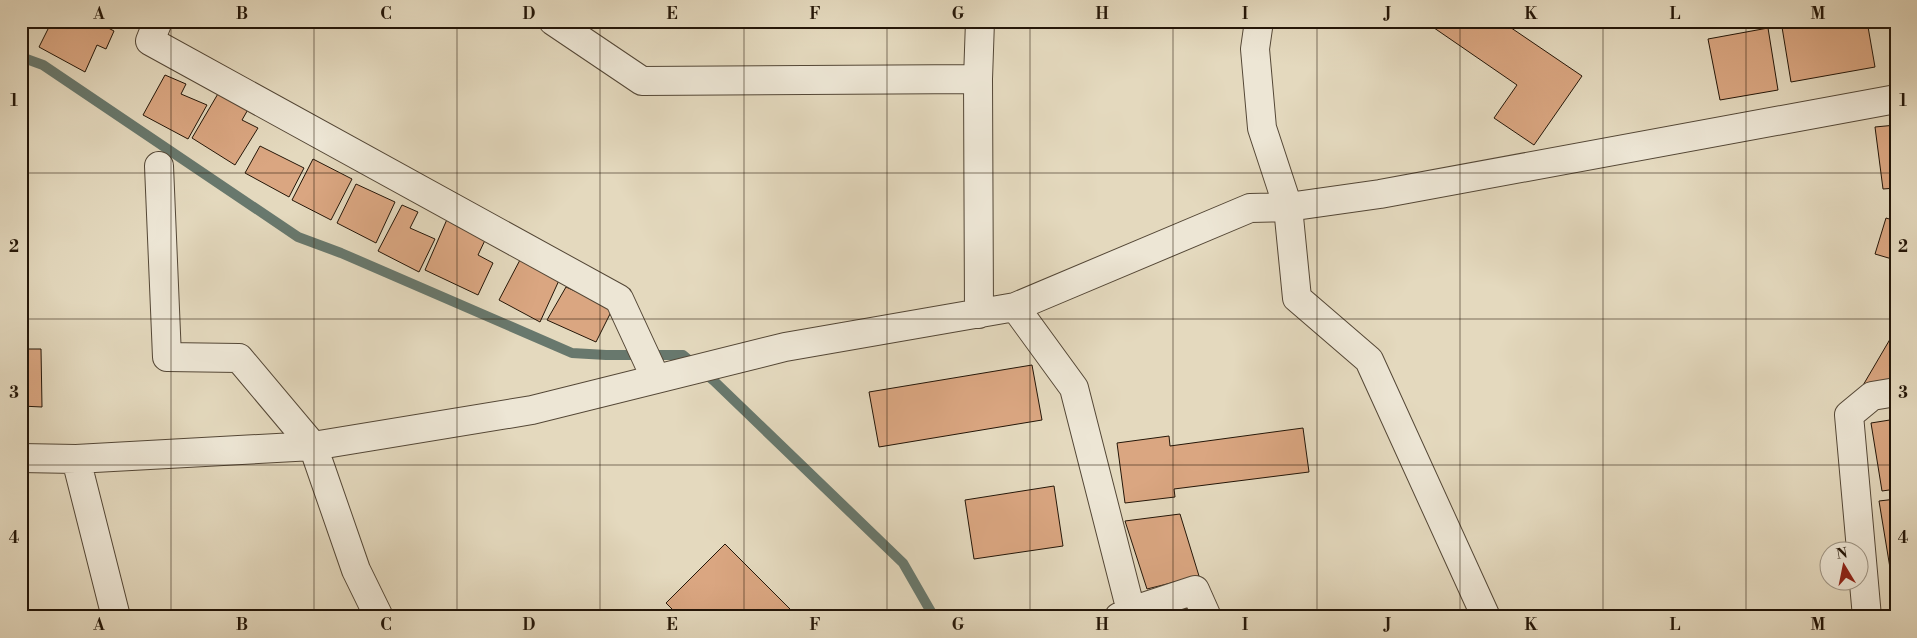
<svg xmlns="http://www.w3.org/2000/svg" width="1917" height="638" font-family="'Libre Bodoni',serif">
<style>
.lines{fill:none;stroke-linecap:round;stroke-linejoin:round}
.stream{stroke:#68786d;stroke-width:10}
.building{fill:#daa681;stroke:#241608}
.minor-casing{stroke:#544736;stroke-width:30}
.minor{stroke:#ede6d5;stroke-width:28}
.grid{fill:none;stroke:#241608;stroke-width:1;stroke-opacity:0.55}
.neatline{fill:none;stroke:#241608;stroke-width:2}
.grid-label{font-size:16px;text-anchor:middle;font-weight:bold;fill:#241608}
</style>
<rect width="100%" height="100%" fill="#e4d9be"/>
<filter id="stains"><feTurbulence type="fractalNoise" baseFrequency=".004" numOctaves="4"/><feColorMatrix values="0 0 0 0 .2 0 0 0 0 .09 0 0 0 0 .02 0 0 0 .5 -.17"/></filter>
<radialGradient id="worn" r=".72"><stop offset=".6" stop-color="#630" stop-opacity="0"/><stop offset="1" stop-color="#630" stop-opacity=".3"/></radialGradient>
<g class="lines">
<!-- stream -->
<path class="stream" d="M21,57L43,65L298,237L341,253L572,353L606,355H683L714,381L903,563L934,617"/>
</g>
<!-- building -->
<path class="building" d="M52,21H95L114,31L106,49L97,45L85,72L39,47Z
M1424,21H1501L1582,76L1534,145L1494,118L1517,85Z
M1781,21H1867L1875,67L1791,82Z
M1768,28L1778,90L1720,100L1708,39Z
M165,75L186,84L181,94L207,105L188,139L143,115Z
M219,92L250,106L242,120L258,128L235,165L192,138Z
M1896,125V188L1883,189L1875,127Z
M260,146L304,168L289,197L245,173Z
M313,159L352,179L331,220L292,200Z
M356,184L395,202L376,243L337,223Z
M402,205L418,212L410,228L435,239L419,272L378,251Z
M448,217L487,236L478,255L493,263L478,295L425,270Z
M1886,218L1896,221V247L1892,259L1875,254Z
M521,258L561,276L540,322L499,300Z
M566,287L613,308L596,342L547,320Z
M1896,329V381L1862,387Z
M23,349H41L42,407L21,406Z
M1032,365L1042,420L879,447L869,392Z
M1896,419V489L1882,491L1871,423Z
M1303,428L1309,472L1174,489L1175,497L1125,503L1117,443L1169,436L1170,446Z
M1054,486L1063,546L974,559L965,500Z
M1896,499V567L1890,568L1879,501Z
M1180,514L1199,576L1147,589L1125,521Z
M725,544L798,617H680L666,603Z
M1896,580V606L1890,581Z"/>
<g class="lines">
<!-- minor casing -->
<g class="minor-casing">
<path id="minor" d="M158,21L150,41L619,299L656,379
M553,21L642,81L978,79
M1259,21L1255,49L1262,128L1288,207L1297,298L1369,360L1486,617
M159,166L167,357L239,358L313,446L356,570L379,617
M1015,307L1074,388L1131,611L1119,617
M979,314L978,79L980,21
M21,458L76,459L313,446L532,410L785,347L1015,307L1250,208L1288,207L1380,194L1896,99
M76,459L116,617
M1131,611L1195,590L1207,617
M1867,617L1849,415L1872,396L1896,392"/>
</g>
<!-- minor -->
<use href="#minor" class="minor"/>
</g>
<!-- grid -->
<path class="grid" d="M171,21V617M314,21V617M457,21V617M600,21V617M744,21V617M887,21V617M1030,21V617M1173,21V617M1317,21V617M1460,21V617M1603,21V617M1746,21V617M21,173H1896M21,319H1896M21,465H1896"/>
<!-- margin -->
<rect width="1917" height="638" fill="none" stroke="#e4d9be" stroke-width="55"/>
<!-- north arrow -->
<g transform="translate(1844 566) rotate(350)"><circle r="24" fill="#ede6d5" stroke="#9d9383"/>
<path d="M0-4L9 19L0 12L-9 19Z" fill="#8f2418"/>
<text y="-8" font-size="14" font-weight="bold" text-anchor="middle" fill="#241608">N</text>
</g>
<rect x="28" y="28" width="1862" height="582" class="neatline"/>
<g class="grid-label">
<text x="99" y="19">A</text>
<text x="242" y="19">B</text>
<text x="386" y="19">C</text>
<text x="529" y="19">D</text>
<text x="672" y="19">E</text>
<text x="815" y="19">F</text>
<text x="958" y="19">G</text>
<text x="1102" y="19">H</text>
<text x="1245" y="19">I</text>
<text x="1388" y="19">J</text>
<text x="1531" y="19">K</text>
<text x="1675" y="19">L</text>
<text x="1818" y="19">M</text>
<text x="14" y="106">1</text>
<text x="1903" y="106">1</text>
<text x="14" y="252">2</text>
<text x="1903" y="252">2</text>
<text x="14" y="398">3</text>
<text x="1903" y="398">3</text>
<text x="14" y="543">4</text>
<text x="1903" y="543">4</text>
<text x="99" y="630">A</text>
<text x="242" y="630">B</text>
<text x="386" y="630">C</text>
<text x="529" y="630">D</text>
<text x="672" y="630">E</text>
<text x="815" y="630">F</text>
<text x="958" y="630">G</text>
<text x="1102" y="630">H</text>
<text x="1245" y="630">I</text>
<text x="1388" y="630">J</text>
<text x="1531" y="630">K</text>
<text x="1675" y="630">L</text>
<text x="1818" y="630">M</text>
</g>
<rect width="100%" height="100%" filter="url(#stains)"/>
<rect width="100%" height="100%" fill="url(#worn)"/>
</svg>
